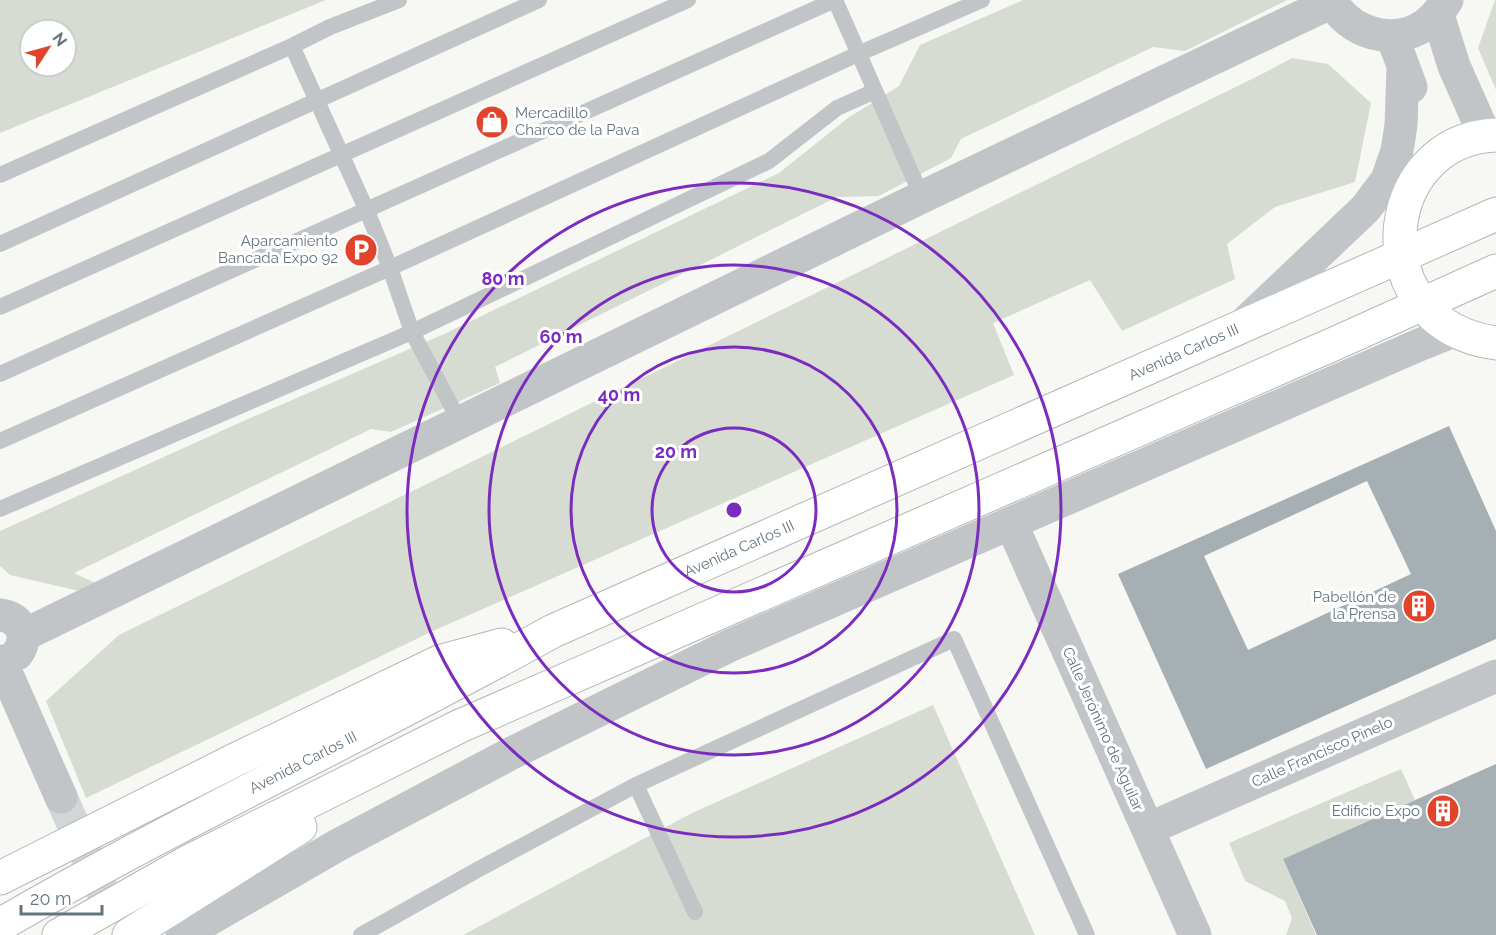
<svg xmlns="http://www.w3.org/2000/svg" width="1496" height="935" font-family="Raleway,sans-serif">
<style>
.green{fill:#d7dcd3;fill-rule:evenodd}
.building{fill:#a5afb4;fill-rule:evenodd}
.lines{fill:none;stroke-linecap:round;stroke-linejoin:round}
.street-tunnel{stroke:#d2d6d7;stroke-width:33;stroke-dasharray:33 16;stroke-linecap:butt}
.secondary-casing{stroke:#b3b9bd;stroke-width:35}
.primary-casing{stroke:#b2b8bb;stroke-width:35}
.lane{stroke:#c1c5c8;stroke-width:16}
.street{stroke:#c1c5c8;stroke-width:33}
.secondary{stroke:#fff;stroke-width:33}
.primary{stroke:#fff;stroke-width:33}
.ring{fill:none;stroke:#7b2cbf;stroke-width:3}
.labels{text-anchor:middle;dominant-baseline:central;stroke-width:6;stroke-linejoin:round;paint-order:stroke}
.poi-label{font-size:15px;fill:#63757f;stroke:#fff;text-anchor:end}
.street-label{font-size:15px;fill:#63757f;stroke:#fff}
.centre{fill:#7b2cbf;stroke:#fff;stroke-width:3}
.ring-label{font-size:18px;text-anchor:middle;font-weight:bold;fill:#7b2cbf;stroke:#fff;stroke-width:6;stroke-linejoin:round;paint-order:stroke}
</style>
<rect width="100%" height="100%" fill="#f7f7f4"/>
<!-- green -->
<path class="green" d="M0,0H326L0,133ZM30,30H66V66H30Z
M1023,0H1287L1185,51L1153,47L961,139L951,158L879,196L837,197L495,367L500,383L391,432L371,429L74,573L97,584L79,591L10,575L0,566V531L239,423L444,334L779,173L848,118L899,86L920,45Z
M1495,0H1496V90L1478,48Z
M1292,58L1328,64L1371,103L1355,182L1275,207L1227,244L1235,279L1122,331L1090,280L993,323L1014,375L433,631L86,798L46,701L119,635L1262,74Z
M933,705L1035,935H463L692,813Z
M1401,769L1415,800L1283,859L1316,935H1286L1292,918L1285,901L1245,881L1229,843Z"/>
<!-- building -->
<path class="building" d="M1449,426L1496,531V639L1206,769L1118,574ZM1367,481L1411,574L1248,650L1204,556Z
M1496,764V935H1317L1283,859Z"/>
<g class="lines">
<!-- street-tunnel -->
<path class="street-tunnel" d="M61,797L122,935"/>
<!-- secondary casing -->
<g class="secondary-casing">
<path id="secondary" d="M1496,135C1375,140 1361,325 1496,343"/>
</g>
<!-- primary casing -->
<g class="primary-casing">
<g id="primary">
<path d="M0,878L235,760L439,662L502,645"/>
<path id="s1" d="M0,925C181,820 370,732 553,631L1496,214"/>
<path d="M59,935L188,862L460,726L1336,343L1496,271"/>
<path d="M129,935L300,827"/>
</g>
</g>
<!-- lane -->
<path class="lane" d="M835,0L922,197
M292,46L367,211L390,268L412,332L460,422
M0,175L292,46L330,27L399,0
M0,244L539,0
M0,307L688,0
M0,374L835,0
M0,441L390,268L858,54L982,0
M0,509L412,332L769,161L837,108L875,91
M636,785L695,912
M361,935L479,869L636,785L954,639L1087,935"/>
<!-- street -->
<path class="street" d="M1331,0C1349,33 1393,47 1425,25C1435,18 1441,10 1447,0
M1438,15L1454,66L1485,136
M1392,36L1411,87
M1246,322L1365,209L1387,180L1397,151L1401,125L1403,67
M1011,523L1195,935
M0,615C21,617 30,637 17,654
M24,635L922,197L1332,2
M3,661L5,670L61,797
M1148,829L1496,676
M182,935L338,845L510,754L729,646L1419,345L1454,331"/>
<!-- secondary -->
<use href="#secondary" class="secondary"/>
<!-- primary -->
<use href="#primary" class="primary"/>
</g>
<!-- distance rings -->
<g class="ring">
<circle cx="734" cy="510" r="82"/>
<circle cx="734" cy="510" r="163"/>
<circle cx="734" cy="510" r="245"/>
<circle cx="734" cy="510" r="327"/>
</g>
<!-- icons -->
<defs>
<g id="shop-disc" transform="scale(1.725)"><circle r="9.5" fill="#e1442b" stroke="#fff"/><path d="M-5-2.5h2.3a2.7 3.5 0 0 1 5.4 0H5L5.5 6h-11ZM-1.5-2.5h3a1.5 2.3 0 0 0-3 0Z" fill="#fff"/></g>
<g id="parking-disc" transform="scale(1.725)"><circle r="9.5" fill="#e1442b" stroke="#fff"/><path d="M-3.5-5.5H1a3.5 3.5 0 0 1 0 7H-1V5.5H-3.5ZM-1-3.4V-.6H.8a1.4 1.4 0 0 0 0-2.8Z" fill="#fff"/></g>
<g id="building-disc" transform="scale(1.725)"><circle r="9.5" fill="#e1442b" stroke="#fff"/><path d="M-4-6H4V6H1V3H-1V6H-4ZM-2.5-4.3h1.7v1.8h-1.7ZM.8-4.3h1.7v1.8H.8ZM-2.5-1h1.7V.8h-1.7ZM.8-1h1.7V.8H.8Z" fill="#fff"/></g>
</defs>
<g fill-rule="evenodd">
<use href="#shop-disc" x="492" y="122"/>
<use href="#parking-disc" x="361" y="250"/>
<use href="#building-disc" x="1419" y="606"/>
<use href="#building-disc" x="1443" y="811"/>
</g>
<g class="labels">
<!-- poi labels -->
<g class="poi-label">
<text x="515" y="113" text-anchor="start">Mercadillo<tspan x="515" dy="17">Charco de la Pava</tspan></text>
<text x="338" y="241">Aparcamiento<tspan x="338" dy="17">Bancada Expo 92</tspan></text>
<text x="1396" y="597">Pabellón de<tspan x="1396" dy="17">la Prensa</tspan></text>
<text x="1420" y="811">Edificio Expo</text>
</g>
<!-- street labels -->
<g class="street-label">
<text stroke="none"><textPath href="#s1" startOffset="1316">Avenida Carlos III</textPath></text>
<text stroke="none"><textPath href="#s1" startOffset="830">Avenida Carlos III</textPath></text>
<text transform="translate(1103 729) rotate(66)">Calle Jerónimo de Aguilar</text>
<text transform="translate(1322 752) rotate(-24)">Calle Francisco Pinelo</text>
<text stroke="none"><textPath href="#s1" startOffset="344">Avenida Carlos III</textPath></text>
</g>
</g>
<circle cx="734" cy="510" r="9" class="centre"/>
<g class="ring-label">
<text x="503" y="285">80 m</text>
<text x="561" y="343">60 m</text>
<text x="619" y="401">40 m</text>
<text x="676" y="458">20 m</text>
</g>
<!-- north arrow -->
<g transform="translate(48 48) rotate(54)"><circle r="28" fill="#ffffff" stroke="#c1c8cc" stroke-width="1.5"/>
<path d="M0-4.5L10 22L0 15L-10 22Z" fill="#e1442b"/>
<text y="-9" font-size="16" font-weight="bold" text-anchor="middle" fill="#63757f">N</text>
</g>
<!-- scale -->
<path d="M21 905v9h81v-9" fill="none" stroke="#63757f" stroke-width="3"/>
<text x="30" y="905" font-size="18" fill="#63757f" stroke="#ffffff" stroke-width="4.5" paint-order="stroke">20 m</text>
</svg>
